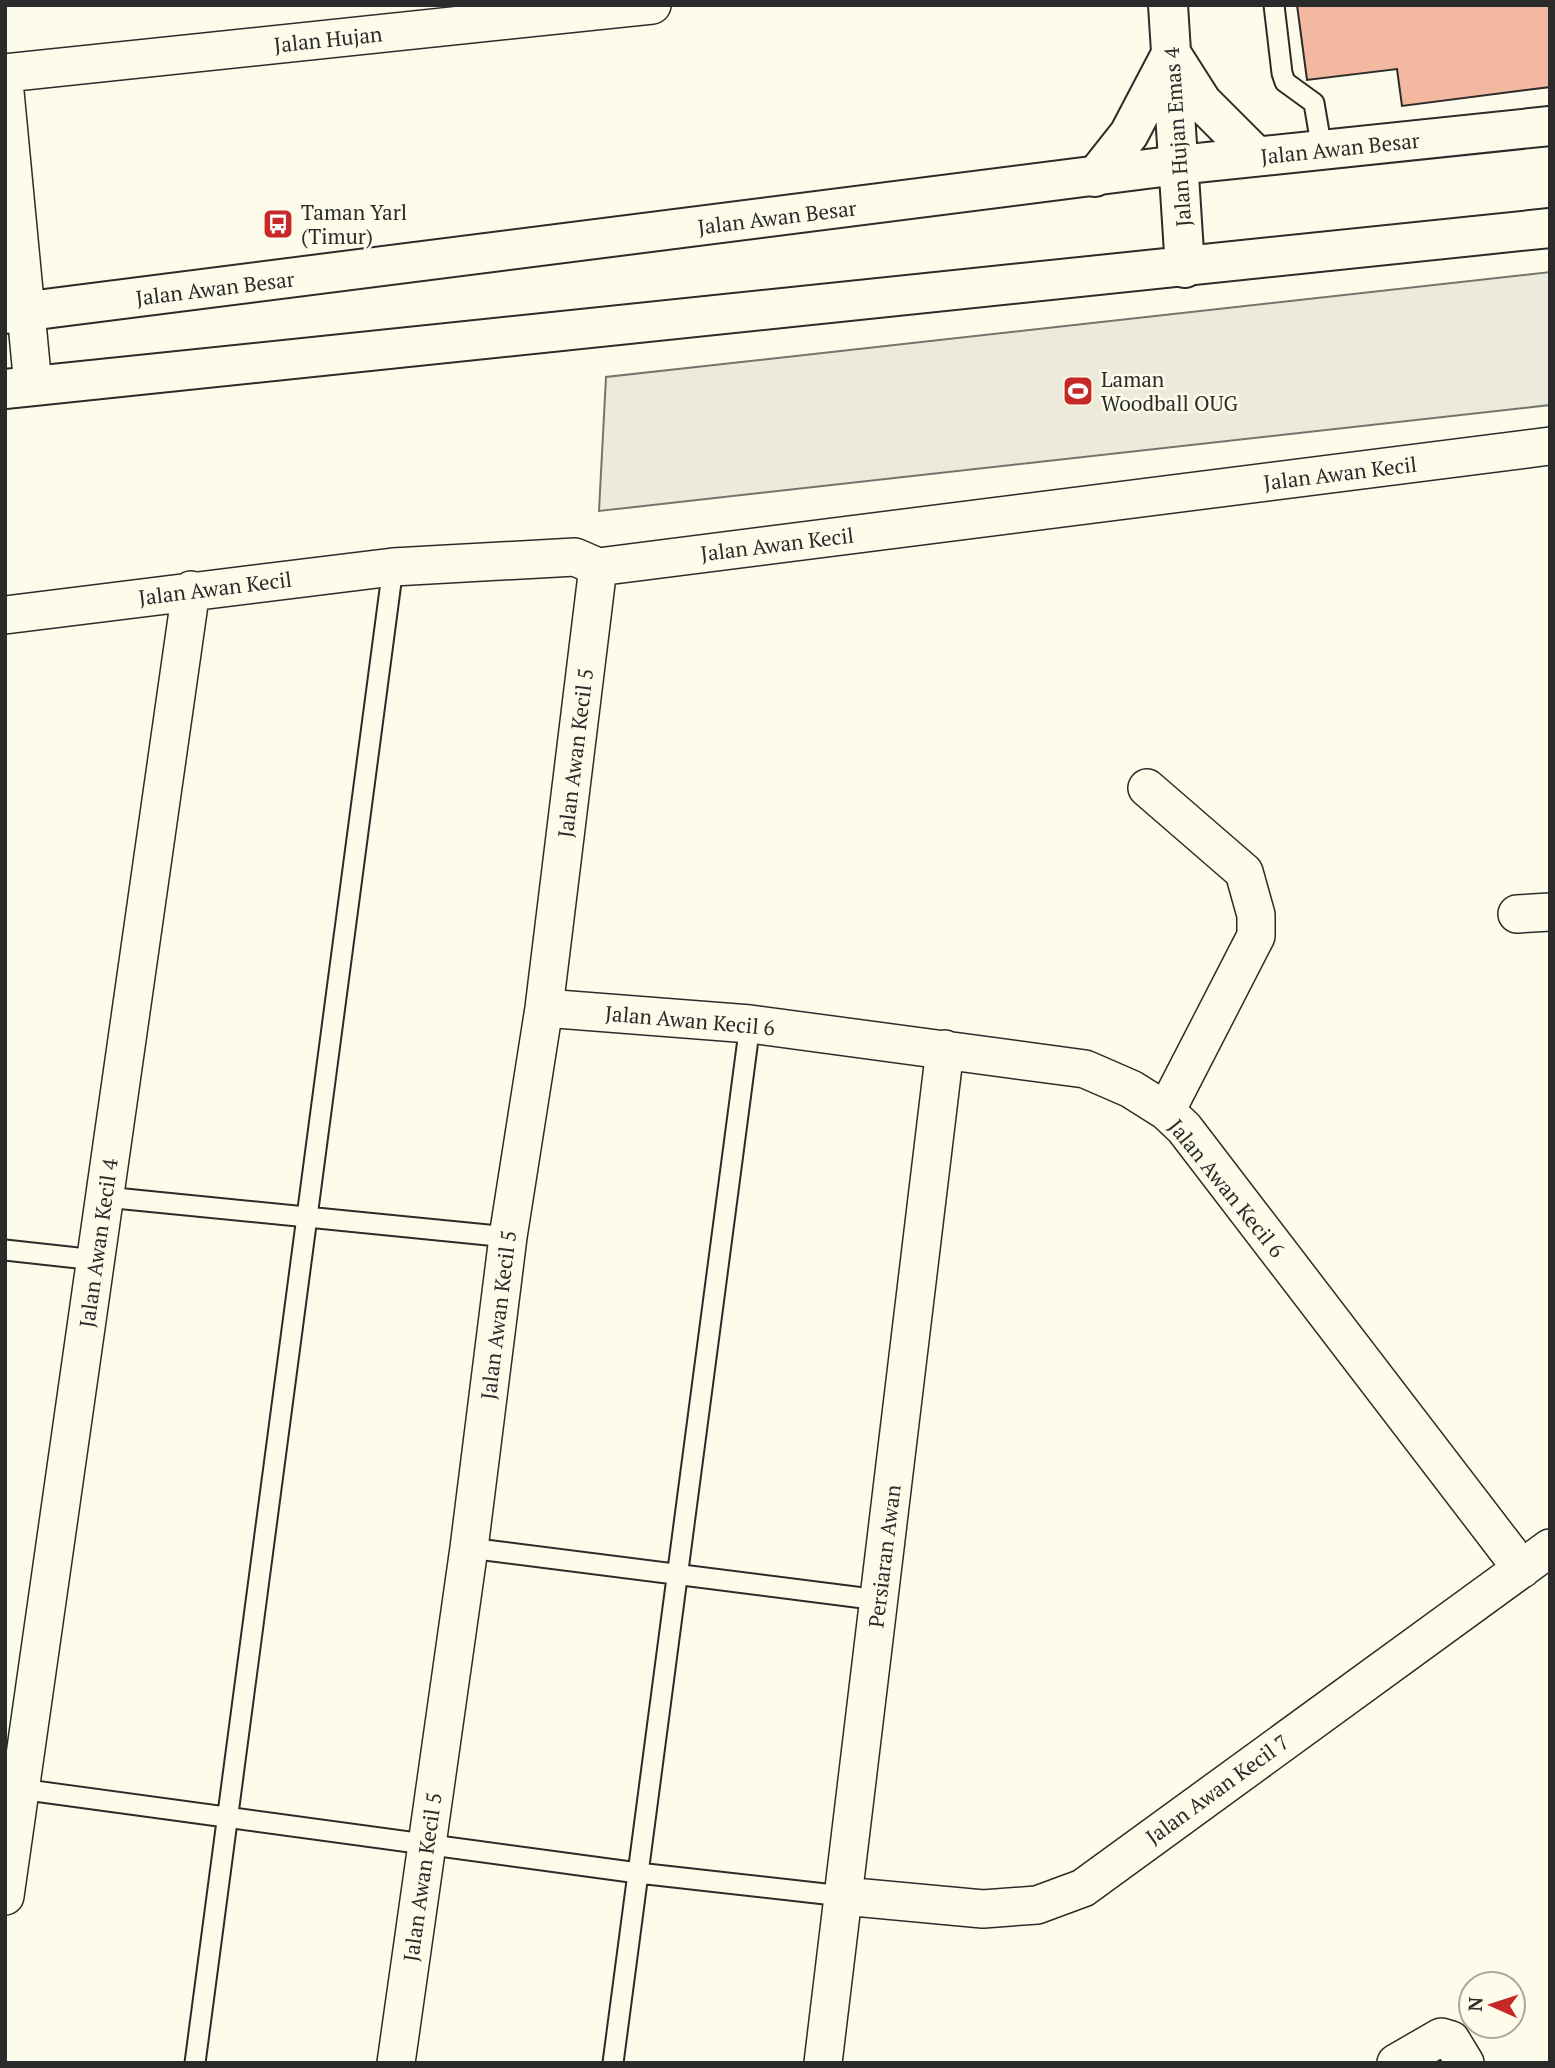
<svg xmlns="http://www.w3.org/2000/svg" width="1555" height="2068" font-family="'PT Serif',serif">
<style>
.green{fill:#ecebdb;stroke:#74746e;stroke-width:2}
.building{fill:#f2b8a0;stroke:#2b2b2b;stroke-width:2}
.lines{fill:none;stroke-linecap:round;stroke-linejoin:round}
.lane-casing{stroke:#2b2b2b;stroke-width:23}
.street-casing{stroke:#2b2b2b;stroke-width:40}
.secondary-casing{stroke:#2b2b2b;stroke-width:42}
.lane{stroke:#fdfbea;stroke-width:19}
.street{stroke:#fdfbea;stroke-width:37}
.secondary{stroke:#fdfbea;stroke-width:38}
.labels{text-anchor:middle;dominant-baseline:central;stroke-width:5;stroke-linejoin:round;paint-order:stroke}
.street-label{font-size:21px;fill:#2b2b2b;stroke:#fdfbea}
.poi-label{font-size:21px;fill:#2b2b2b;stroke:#fdfbea;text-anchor:start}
</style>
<rect width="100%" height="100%" fill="#fdfbea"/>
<!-- green -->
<path class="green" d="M1550,272V405L599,511L606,377Z"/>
<!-- building -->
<path class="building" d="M1297,5H1550V87L1402,106L1397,69L1307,80Z"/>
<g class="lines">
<!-- lane casing -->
<g class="lane-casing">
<path id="lane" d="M1274,5L1282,73L1285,82L1314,103L1322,150
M105,1197L508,1237
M5,1250L96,1260
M469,1548L879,1600
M20,1789L638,1873L843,1896
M195,2063L393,567
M613,2063L750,1024"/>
</g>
<!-- street casing -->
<g class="street-casing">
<path id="street" d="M5,73L652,5
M5,92L33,386
M5,615L393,567L575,557L598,567L1550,446
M1147,788L1244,872L1256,915V936L1166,1111
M1517,914L1550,912
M544,1008L750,1024L1085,1069L1131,1089L1166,1111L1184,1128L1522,1569
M5,1896L191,590
M843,1896L983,1909L1037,1905L1083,1888L1550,1548
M396,2063L469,1548L508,1237L544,1008L598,567
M823,2063L945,1049
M1396,2063L1441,2037L1451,2040L1465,2063"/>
</g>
<!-- secondary casing -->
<g class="secondary-casing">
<path id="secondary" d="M1168,5L1185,268
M1174,58L1202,102L1256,156
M1095,177L1129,134L1171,54
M5,314L1178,165L1550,126
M5,389L1550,228"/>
</g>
<!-- lane -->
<use href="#lane" class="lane"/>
<!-- street -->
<use href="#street" class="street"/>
<!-- secondary -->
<use href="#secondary" class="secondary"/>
</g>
<!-- icons -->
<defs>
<g id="bus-square" transform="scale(1.575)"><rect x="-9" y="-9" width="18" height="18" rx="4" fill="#c62828" stroke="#fdfbea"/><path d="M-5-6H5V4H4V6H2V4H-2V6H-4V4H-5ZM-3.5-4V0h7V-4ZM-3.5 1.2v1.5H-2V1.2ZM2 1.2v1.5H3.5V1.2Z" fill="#fff"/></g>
<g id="stadium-square" transform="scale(1.575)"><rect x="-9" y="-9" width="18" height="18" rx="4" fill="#c62828" stroke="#fdfbea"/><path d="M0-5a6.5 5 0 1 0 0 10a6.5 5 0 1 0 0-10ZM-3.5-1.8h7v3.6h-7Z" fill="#fff"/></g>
</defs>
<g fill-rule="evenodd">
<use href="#bus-square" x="278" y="224"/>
<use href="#stadium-square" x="1078" y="391"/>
</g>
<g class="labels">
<!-- street labels -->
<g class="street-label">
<text transform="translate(328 39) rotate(-6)">Jalan Hujan</text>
<text transform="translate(1177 137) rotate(-94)">Jalan Hujan Emas 4</text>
<text transform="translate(1340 148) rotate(-6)">Jalan Awan Besar</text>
<text transform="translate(777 217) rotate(-7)">Jalan Awan Besar</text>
<text transform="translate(215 288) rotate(-7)">Jalan Awan Besar</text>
<text transform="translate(1340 473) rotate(-7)">Jalan Awan Kecil</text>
<text transform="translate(777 544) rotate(-7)">Jalan Awan Kecil</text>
<text transform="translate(215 588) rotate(-7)">Jalan Awan Kecil</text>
<text transform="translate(575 753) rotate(-83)">Jalan Awan Kecil 5</text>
<text transform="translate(690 1020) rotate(5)">Jalan Awan Kecil 6</text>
<text transform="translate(1227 1188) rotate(51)">Jalan Awan Kecil 6</text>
<text transform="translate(98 1243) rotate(-82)">Jalan Awan Kecil 4</text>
<text transform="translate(498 1315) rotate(-83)">Jalan Awan Kecil 5</text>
<text transform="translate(884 1556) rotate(-83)">Persiaran Awan</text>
<text transform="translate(1217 1789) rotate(-36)">Jalan Awan Kecil 7</text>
<text transform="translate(422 1877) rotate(-82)">Jalan Awan Kecil 5</text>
</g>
<!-- poi labels -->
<g class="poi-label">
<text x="301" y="212">Taman Yarl<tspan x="301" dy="24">(Timur)</tspan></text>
<text x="1101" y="379">Laman<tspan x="1101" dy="24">Woodball OUG</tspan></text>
</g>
</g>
<!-- border -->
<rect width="1555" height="2068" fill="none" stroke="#2b2b2b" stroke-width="14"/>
<!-- north arrow -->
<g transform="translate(1492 2005) rotate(273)"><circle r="33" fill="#fdfbea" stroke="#a9a89e" stroke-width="2"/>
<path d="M0-5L12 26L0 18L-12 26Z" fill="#c62828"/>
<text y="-10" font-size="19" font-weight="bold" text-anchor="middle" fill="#2b2b2b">N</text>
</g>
</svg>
